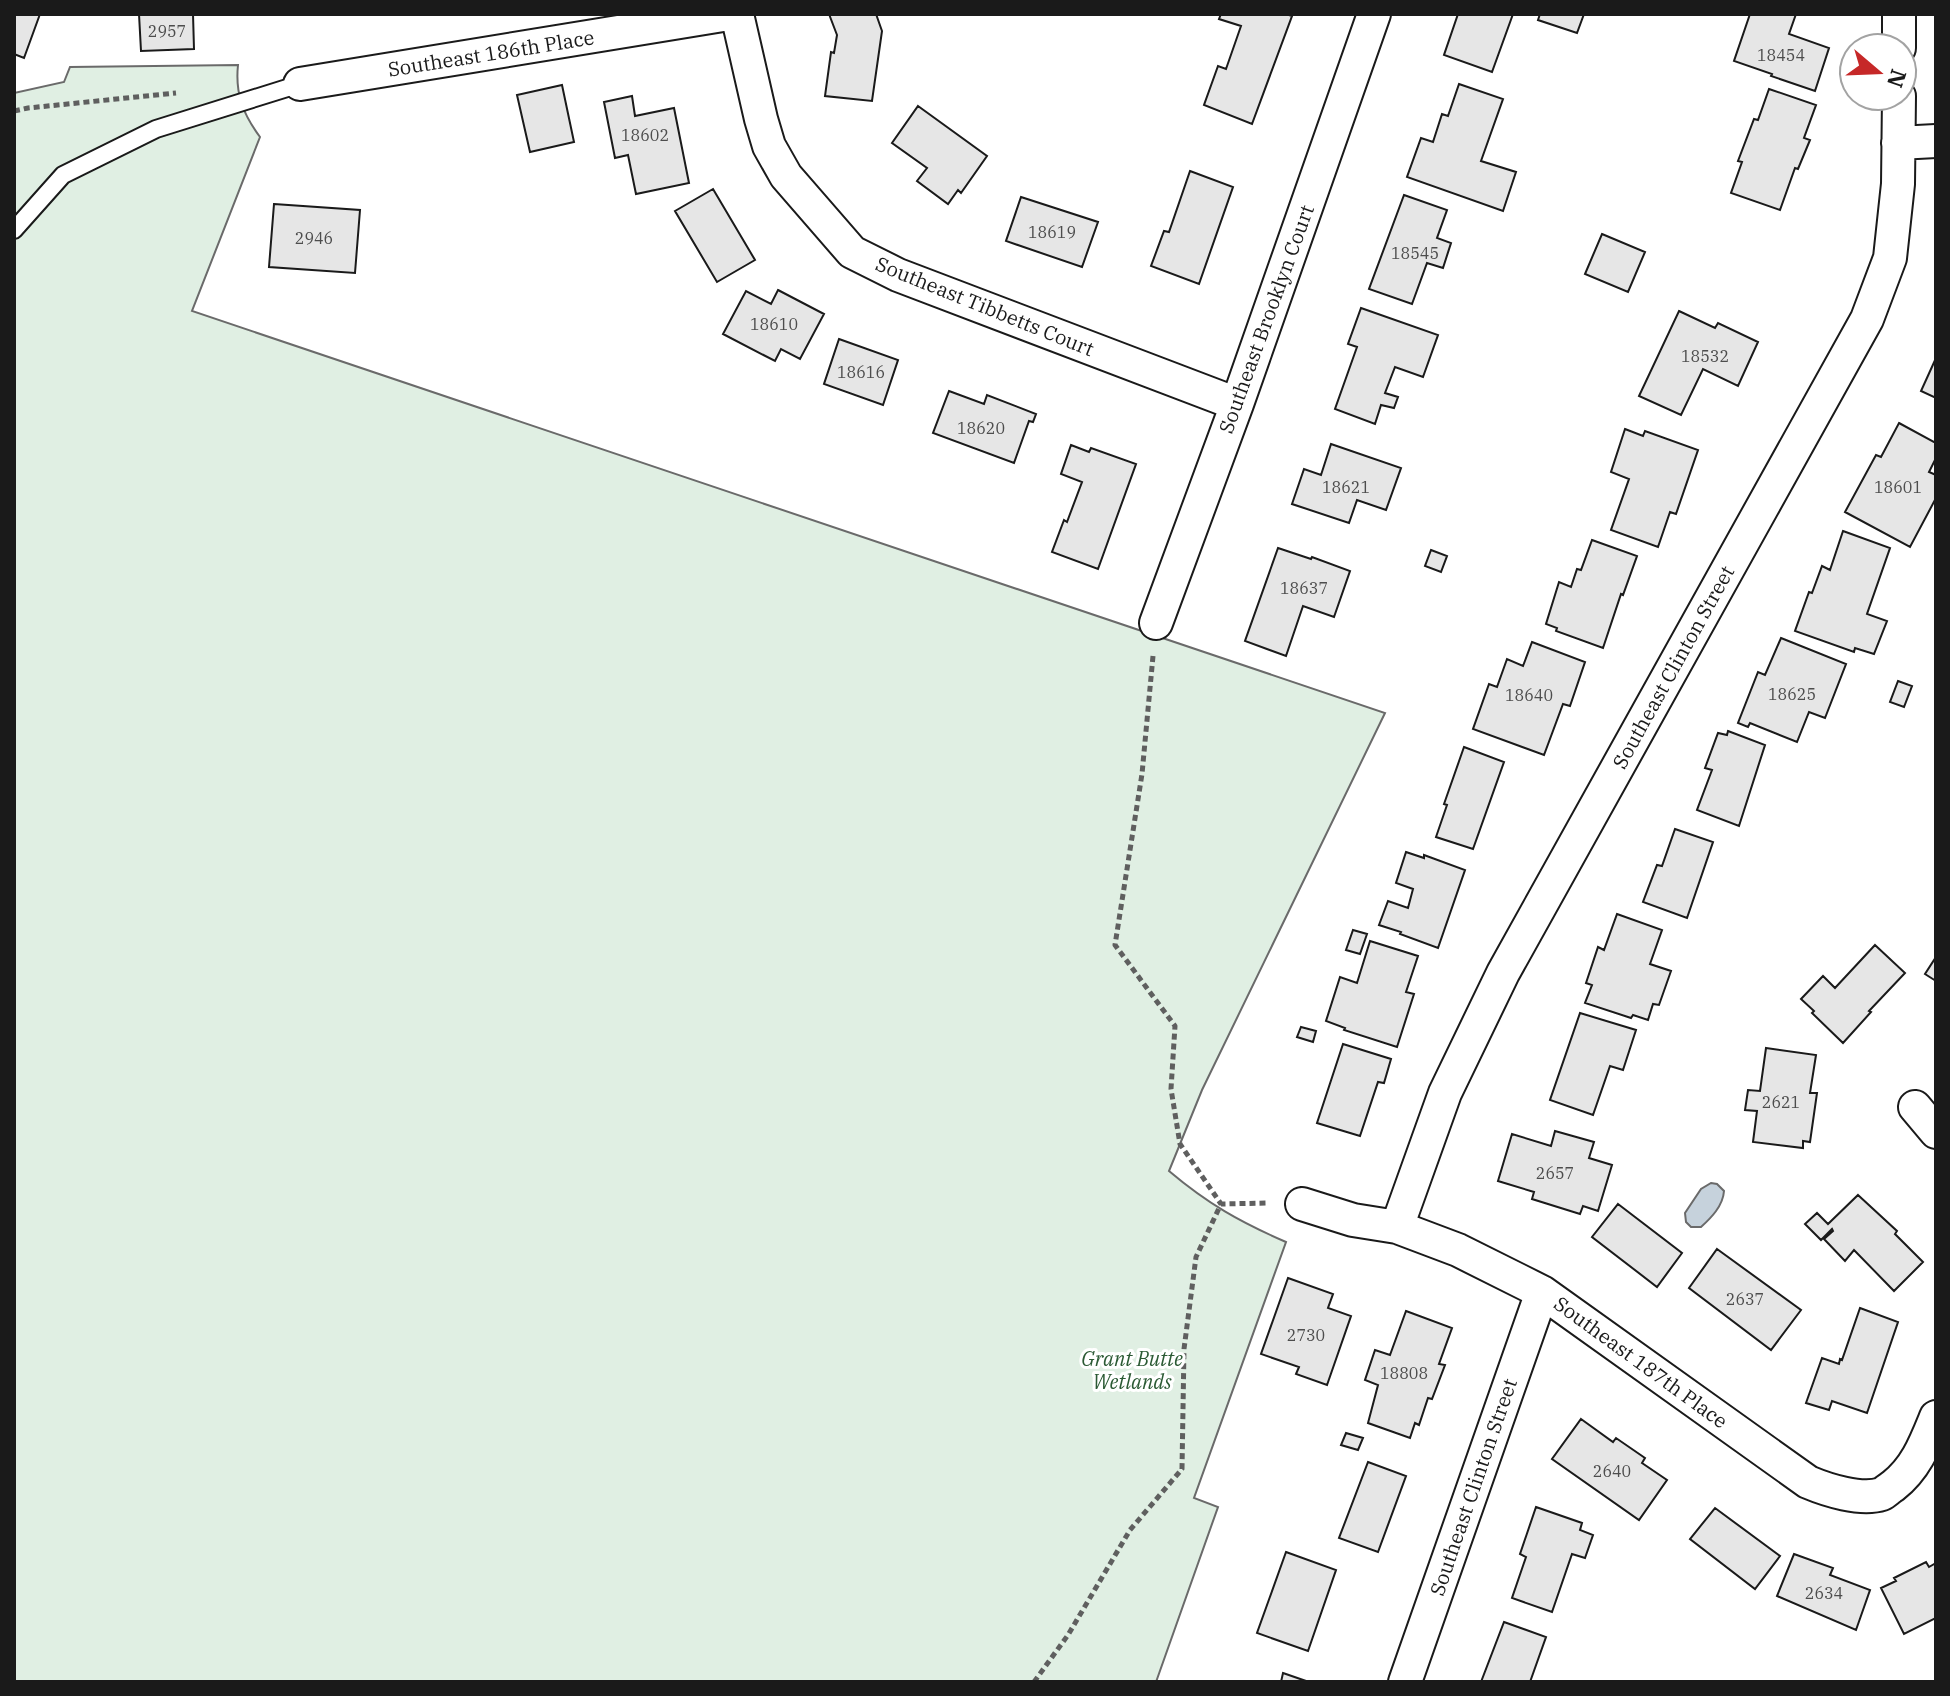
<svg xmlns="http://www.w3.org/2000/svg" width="1950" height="1696" font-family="'IBM Plex Serif',serif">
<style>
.green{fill:#e0efe3;stroke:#6a6a6a;stroke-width:2}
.water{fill:#c6d2dc;stroke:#6a6a6a;stroke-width:2}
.building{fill:#e6e6e6;stroke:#1a1a1a;stroke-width:2}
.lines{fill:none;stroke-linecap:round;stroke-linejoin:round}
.service-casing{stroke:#1a1a1a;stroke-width:20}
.minor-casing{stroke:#1a1a1a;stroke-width:36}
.path{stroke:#5f5f5f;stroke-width:5;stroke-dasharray:6 4;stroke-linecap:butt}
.service{stroke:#fff;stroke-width:16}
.minor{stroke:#fff;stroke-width:32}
.labels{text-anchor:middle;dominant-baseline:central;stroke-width:6;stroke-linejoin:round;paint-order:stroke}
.number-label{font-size:16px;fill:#4d4d4d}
.street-label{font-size:20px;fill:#1a1a1a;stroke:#fff}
.park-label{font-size:20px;font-style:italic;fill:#2b5a34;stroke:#fff}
</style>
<rect width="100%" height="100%" fill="#fff"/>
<!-- green -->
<path class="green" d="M238,65C235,94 243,114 260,137L192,311L1385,713L1202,1090L1169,1171C1208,1204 1240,1222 1286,1242L1194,1498L1218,1507L1156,1682H14V93L64,82L70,67Z"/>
<!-- water -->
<path class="water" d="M1711,1183L1717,1184L1724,1191C1723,1206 1711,1218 1701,1227H1691L1686,1222L1685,1213L1701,1189Z"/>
<!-- building -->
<path class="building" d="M14,14H40L24,58L14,54Z
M139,14H193L194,49L141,51Z
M829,14H876L882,31L872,101L825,96L831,52L834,53L837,35Z
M1221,14H1286L1292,16L1252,124L1204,105L1218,66L1226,69L1241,26L1219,19Z
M1458,14H1513L1492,72L1444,55Z
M1540,14H1584L1577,33L1538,20Z
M1750,14H1796L1789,34L1829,48L1815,91L1771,76L1772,74L1734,61Z
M1459,84L1503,99L1481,161L1516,172L1503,211L1407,177L1421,138L1433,142L1442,114L1448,116Z
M562,85L574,142L530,152L517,95Z
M1769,89L1816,105L1804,138L1810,140L1798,169L1795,168L1780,210L1731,193L1742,162L1738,161L1754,119L1758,120Z
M632,96L635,116L674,108L689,183L636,194L628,155L615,158L604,102Z
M918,106L987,156L961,193L958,190L948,204L917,181L927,168L892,143Z
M1190,171L1233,187L1199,284L1151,266L1164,231L1169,232Z
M713,189L755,260L717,282L675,211Z
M1404,195L1447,210L1437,238L1451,243L1443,268L1427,263L1412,304L1369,289Z
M1021,197L1098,222L1082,267L1006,241Z
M274,204L360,210L355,273L269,267Z
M1602,234L1645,252L1628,292L1585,274Z
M778,290L824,314L800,359L781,349L775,361L723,334L746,291L771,304Z
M1361,308L1438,335L1423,377L1395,367L1385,393L1398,397L1394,408L1381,405L1375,424L1335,409L1357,347L1348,344Z
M1679,311L1715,328L1718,323L1758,342L1738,386L1703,369L1681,415L1639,396Z
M839,339L898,360L883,405L824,384Z
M1936,358V398L1921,391Z
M949,391L984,404L987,395L1036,414L1033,422L1029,421L1014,463L933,433Z
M1899,423L1936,443V458L1929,472L1936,475V498L1910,547L1845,512L1876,455L1881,457Z
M1625,429L1643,436L1645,431L1698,450L1676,514L1670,512L1658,547L1611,530L1629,479L1611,472Z
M1331,444L1401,468L1386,510L1357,500L1349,523L1292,504L1304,469L1321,475Z
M1071,445L1089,452L1091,448L1136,464L1098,569L1052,552L1064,520L1067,522L1082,482L1061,474Z
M1843,531L1890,548L1867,614L1887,621L1874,654L1855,648L1854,652L1795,631L1809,592L1812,593L1822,566L1830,570Z
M1592,540L1637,556L1623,595L1621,594L1603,648L1556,631L1557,628L1546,624L1559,582L1571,587L1577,569L1581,570Z
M1278,548L1311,559L1312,557L1350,571L1334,617L1303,606L1286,656L1245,641Z
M1431,550L1447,556L1441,572L1425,566Z
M1781,638L1846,664L1825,718L1809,712L1797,742L1750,723L1748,727L1738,723L1758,672L1765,675Z
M1532,642L1585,662L1570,706L1563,704L1544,755L1473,729L1489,684L1497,687L1507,659L1523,666Z
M1898,681L1912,686L1904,707L1890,702Z
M1728,731L1765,745L1739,826L1697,810L1712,770L1705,768L1718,733L1727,735Z
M1464,747L1504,762L1473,849L1436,837L1447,805L1444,804Z
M1675,829L1713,842L1687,918L1643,902L1657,865L1662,866Z
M1406,852L1424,858V855L1465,870L1438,948L1400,934L1401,932L1379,925L1388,901L1408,908L1413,889L1396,883Z
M1617,914L1662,930L1650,964L1671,971L1659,1005L1653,1004L1648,1020L1633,1015L1631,1018L1585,1003L1592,985L1586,983L1598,947L1604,950Z
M1353,930L1367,934L1360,954L1346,950Z
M1370,941L1418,956L1406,992L1414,994L1397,1047L1344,1030L1345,1028L1326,1021L1340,977L1357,983Z
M1875,945L1905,973L1869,1011L1871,1012L1843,1043L1812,1013L1814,1011L1801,999L1823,976L1835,988Z
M1936,957V981L1925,974Z
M1580,1013L1636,1030L1623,1070L1610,1066L1593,1115L1550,1100Z
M1301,1027L1316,1031L1313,1042L1297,1037Z
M1343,1044L1391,1059L1384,1083L1378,1082L1360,1136L1317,1123Z
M1766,1048L1816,1055L1810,1093H1817L1810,1142L1803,1141V1148L1753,1142L1757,1111L1745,1110L1748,1090L1760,1091Z
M1555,1131L1594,1142L1589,1158L1612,1165L1598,1211L1583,1206L1580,1214L1532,1199L1534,1192L1498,1181L1512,1134L1551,1146Z
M1858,1195L1897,1231L1895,1234L1923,1262L1894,1291L1854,1250L1845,1261L1824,1239L1833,1231L1832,1229L1821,1240L1805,1224L1817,1213L1828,1224Z
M1618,1204L1682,1253L1657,1287L1592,1237Z
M1717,1249L1801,1310L1771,1350L1689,1288Z
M1288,1278L1333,1294L1328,1308L1351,1316L1327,1385L1296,1374L1299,1367L1261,1354Z
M1860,1308L1898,1322L1867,1413L1832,1401L1829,1410L1806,1403L1822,1358L1839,1364L1840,1359L1842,1360Z
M1406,1311L1452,1328L1439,1364L1445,1365L1432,1399L1428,1398L1419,1425L1415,1423L1410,1438L1368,1423L1378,1385L1365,1380L1375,1350L1390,1355Z
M1581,1419L1613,1442L1616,1438L1645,1458L1642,1463L1667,1480L1639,1520L1552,1459Z
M1346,1433L1363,1438L1358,1450L1341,1445Z
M1368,1462L1406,1476L1378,1552L1339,1538Z
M1536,1507L1582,1523L1580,1530L1593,1535L1585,1558L1572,1554L1552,1612L1512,1598L1526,1557L1520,1554Z
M1715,1508L1780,1556L1755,1589L1690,1539Z
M1286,1552L1336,1570L1308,1651L1257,1633Z
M1794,1554L1833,1568L1830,1575L1870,1590L1856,1630L1777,1596Z
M1926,1562L1929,1567L1936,1563V1618L1904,1634L1881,1588L1896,1581L1894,1578Z
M1504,1622L1546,1637L1530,1682H1481Z
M1283,1673L1309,1682H1281Z"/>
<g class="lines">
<!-- service casing -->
<g class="service-casing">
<path id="service" d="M14,230L63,175L156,129L300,84"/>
</g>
<!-- minor casing -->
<g class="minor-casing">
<path id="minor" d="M737,14L761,119L769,146L786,176L852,252L898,275L1237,404
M1899,48V14
M300,84L729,14
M1898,143L1936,141
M1156,623L1237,404L1374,14
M1915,1107L1936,1132
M1302,1204L1353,1220L1397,1227L1458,1250L1542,1292L1808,1482C1827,1490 1861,1501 1882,1494C1884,1493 1891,1487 1893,1486C1916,1468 1925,1444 1936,1417
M1397,1227L1445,1093L1503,973L1867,319L1890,258L1898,184L1899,96
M1405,1682L1542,1292"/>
</g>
<!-- path -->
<path class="path" d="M14,111L28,108L176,93
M1153,656L1142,774L1115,945L1175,1026L1171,1089L1180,1144L1221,1204
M1034,1682L1068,1635L1130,1530L1182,1469L1184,1349L1196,1257L1221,1204L1268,1203"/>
<!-- service -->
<use href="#service" class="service"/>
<!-- minor -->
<use href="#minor" class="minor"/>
</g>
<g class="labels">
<!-- number labels -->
<g class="number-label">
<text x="167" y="31">2957</text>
<text x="1781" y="55">18454</text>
<text x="645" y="135">18602</text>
<text x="1052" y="232">18619</text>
<text x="314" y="238">2946</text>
<text x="1415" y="253">18545</text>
<text x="774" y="324">18610</text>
<text x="1705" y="356">18532</text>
<text x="861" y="372">18616</text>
<text x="981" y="428">18620</text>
<text x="1346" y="487">18621</text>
<text x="1898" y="487">18601</text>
<text x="1304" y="588">18637</text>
<text x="1792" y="694">18625</text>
<text x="1529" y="695">18640</text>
<text x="1781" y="1102">2621</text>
<text x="1555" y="1173">2657</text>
<text x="1745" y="1299">2637</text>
<text x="1306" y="1335">2730</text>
<text x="1404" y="1373">18808</text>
<text x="1612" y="1471">2640</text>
<text x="1824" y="1593">2634</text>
</g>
<!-- street labels -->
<g class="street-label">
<text transform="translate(491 53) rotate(-9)">Southeast 186th Place</text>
<text transform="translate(985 306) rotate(22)">Southeast Tibbetts Court</text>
<text transform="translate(1266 319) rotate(-70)">Southeast Brooklyn Court</text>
<text transform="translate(1673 667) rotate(-61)">Southeast Clinton Street</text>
<text transform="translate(1641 1362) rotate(36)">Southeast 187th Place</text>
<text transform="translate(1473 1487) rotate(-71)">Southeast Clinton Street</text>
</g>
<!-- park labels -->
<g class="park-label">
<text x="1132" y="1358">Grant Butte<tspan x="1132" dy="23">Wetlands</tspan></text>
</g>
</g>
<!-- border -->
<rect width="1950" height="1696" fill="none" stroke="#1a1a1a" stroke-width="32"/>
<!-- north arrow -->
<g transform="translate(1878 72) rotate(109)"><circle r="38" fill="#ffffff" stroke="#a3a3a3" stroke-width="2"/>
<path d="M0-6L14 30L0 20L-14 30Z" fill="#c62828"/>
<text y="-12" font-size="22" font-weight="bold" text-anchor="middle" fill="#1a1a1a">N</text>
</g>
</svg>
